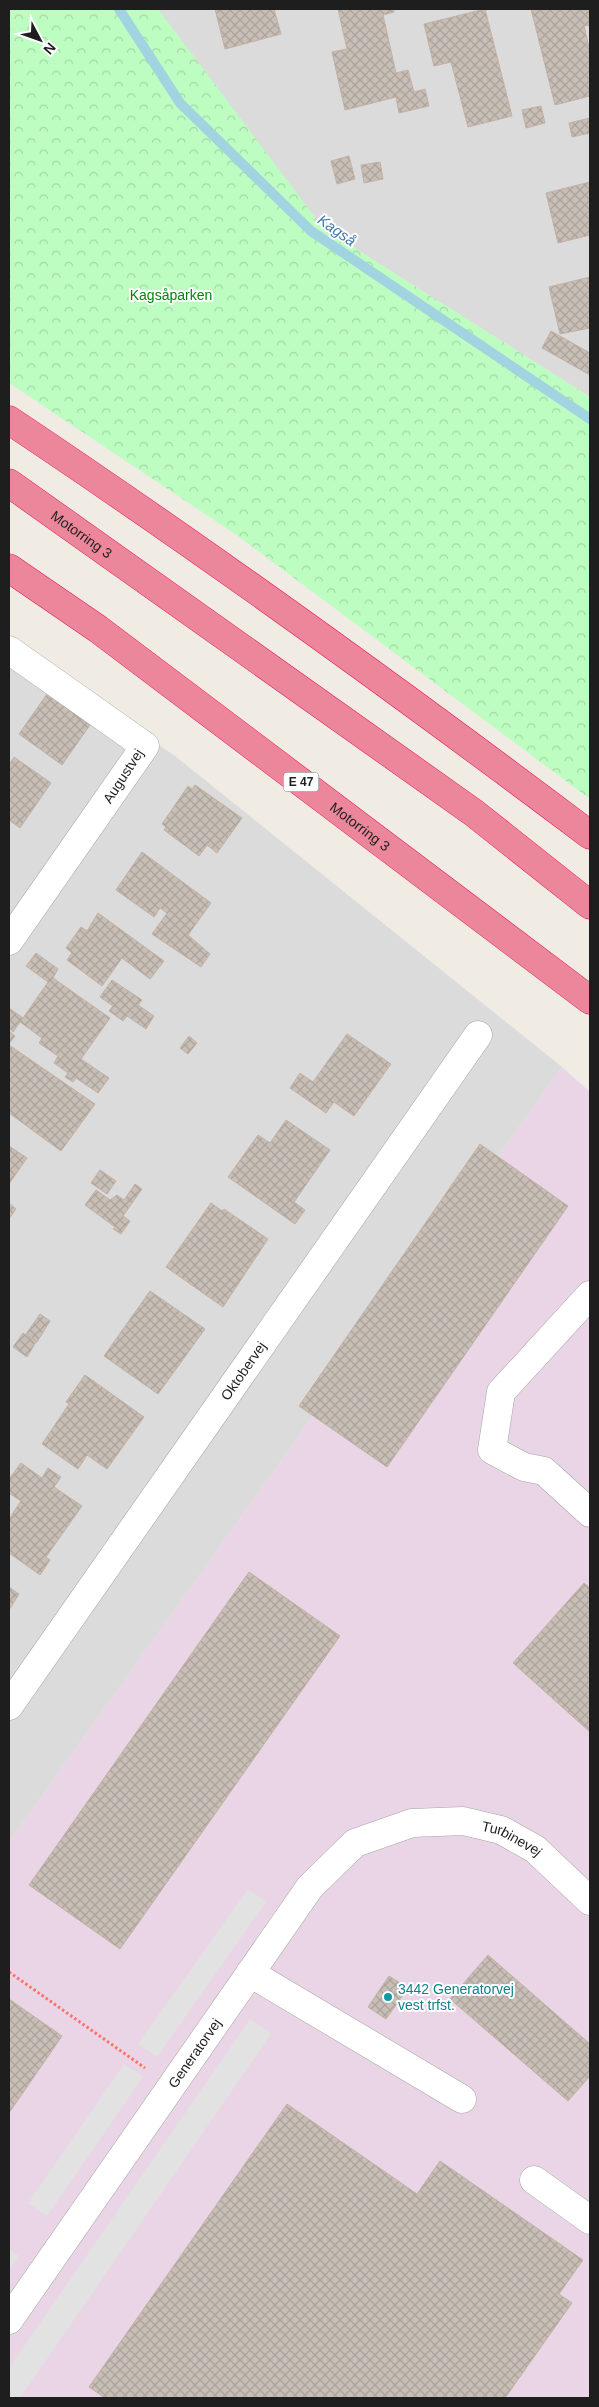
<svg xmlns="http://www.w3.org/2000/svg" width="599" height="2407" font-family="Helvetica,sans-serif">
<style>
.residential{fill:#dcdbdb}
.industrial{fill:#e9d5e6}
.park{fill:url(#park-crowns)}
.parking{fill:#e2e2e2}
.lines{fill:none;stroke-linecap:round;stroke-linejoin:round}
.stream{stroke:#a1d3e0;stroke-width:10}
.building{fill:url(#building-cross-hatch);stroke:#c2b1a5}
.minor-casing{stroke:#a5a5a5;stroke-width:29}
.highway-casing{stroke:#e61963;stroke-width:29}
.path{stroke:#ff7265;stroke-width:3;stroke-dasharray:2.5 2.5;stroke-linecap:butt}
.minor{stroke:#fff;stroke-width:28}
.highway{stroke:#ec869b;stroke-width:28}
.culture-dot{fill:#0f9aa8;stroke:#fff;stroke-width:2}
.labels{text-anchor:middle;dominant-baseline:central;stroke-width:4;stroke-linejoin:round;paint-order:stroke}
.shield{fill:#fff;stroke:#626262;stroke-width:1}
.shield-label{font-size:12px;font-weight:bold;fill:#1e1e1e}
.park-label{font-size:14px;fill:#04840c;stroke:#fff}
.street-label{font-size:14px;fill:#1e1e1e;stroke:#fff}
.culture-label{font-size:14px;fill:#0d838f;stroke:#fff;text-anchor:start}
.water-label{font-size:15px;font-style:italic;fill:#4179ac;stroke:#fff}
</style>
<defs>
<pattern id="park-crowns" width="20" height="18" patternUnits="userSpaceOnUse" patternTransform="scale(1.25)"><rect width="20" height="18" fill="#bdfdc1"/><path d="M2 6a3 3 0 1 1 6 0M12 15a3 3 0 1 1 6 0" fill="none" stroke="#a2d8a5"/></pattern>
<pattern id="building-cross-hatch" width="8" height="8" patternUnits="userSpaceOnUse" patternTransform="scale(1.25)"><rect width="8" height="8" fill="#c8beb6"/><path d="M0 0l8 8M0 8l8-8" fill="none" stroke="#aba39c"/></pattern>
</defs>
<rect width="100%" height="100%" fill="#f0ebe3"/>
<!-- residential -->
<path class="residential" d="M151,9H590V397L323,228Z
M9,642L175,756L562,1067L9,1842Z"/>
<!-- industrial -->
<path class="industrial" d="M562,1067L590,1092V2398H9V1842Z"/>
<!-- park -->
<path class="park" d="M9,9H158L323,228L590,397V799L238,536L9,383Z"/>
<!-- parking -->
<path class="parking" d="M248,1889L266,1902L157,2057L138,2044Z
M250,2019L271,2034L20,2398H9V2368Z
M124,2064L143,2077L47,2216L28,2203Z
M9,2249L19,2256L9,2270Z"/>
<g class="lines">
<!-- stream -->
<path class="stream" d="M119,9L180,103L311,231L590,419"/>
</g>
<!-- building -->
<path class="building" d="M215,9H274L281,34L225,49Z
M338,9H394V12L383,15L396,73L408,70L414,92L425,89L429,106L399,113L396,97L345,110L332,52L347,49Z
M485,9L512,116L468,127L451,62L434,66L424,24Z
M531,9H590V25L584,26L590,52V96L555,105Z
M541,106L545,123L526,128L522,110Z
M590,118V133L572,137L569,123Z
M349,156L355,179L337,184L331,161Z
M380,162L383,179L364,183L361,165Z
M590,182V235L558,243L546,193Z
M590,277V328L560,334L549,287Z
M551,331L590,353V375L542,348Z
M47,694L90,725L62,765L19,734Z
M14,757L51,783L20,828L9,820V765Z
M195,785L242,818L217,853L207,845L199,856L164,830L166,827L162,824L188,786L192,789Z
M142,852L211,903L188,935L210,954L201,967L152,934L167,913L160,908L154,917L116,890Z
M98,913L164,961L150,979L122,958L102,986L67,960L72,953L66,948L81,927L87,931Z
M36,953L58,969L53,978L110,1018L81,1059L109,1078L98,1093L76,1078L73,1082L65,1077L68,1073L54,1063L58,1056L39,1043L42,1038L20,1022L13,1032L9,1028V1008L23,1018L48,982L26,966Z
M112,980L142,1000L138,1005L154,1016L146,1029L127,1016L123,1021L109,1011L113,1006L100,997Z
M9,1031L15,1036L9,1044Z
M347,1034L391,1064L354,1116L334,1102L326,1113L290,1088L300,1073L313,1082Z
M189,1036L197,1043L188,1054L180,1048Z
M9,1045L95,1104L61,1151L9,1113Z
M286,1120L330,1150L294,1202L305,1210L295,1224L228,1177L258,1135L270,1143Z
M480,1144L568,1206L387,1467L299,1406Z
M9,1146L27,1158L9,1184Z
M100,1170L116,1181L107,1194L91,1183Z
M135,1184L142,1189L123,1216L130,1221L121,1234L113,1229L115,1227L85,1205L96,1190L110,1200L117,1195L124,1200Z
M9,1203L16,1209L9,1219Z
M211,1203L222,1211L224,1209L268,1239L223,1307L166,1267Z
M150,1291L205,1329L158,1394L104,1356Z
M40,1314L50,1321L37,1342L26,1334Z
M23,1333L36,1342L27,1357L13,1347Z
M85,1375L144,1417L107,1469L87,1455L78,1469L42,1444L69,1404L66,1402Z
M21,1463L42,1478L48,1468L61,1477L54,1487L82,1506L46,1557L50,1560L40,1575L9,1553V1519L21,1501L9,1493V1479Z
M249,1572L340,1636L120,1949L29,1885Z
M584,1583L590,1588V1732L513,1663Z
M9,1587L19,1594L9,1610Z
M488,1955L590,2044V2076L568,2101L450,1999Z
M389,1976L408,1988L386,2019L368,2007Z
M9,1999L62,2036L9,2113Z
M287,2104L417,2194L440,2161L583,2260L559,2294L572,2303L505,2398H105L89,2387Z"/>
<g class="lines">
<!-- minor casing -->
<g class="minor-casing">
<g id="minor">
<path d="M9,650L145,746L9,941"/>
<path d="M590,1295L501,1392L492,1450L524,1467L544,1471L590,1513"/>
<path id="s1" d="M9,1706L478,1035"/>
<path d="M250,1973L462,2099"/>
<path d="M534,2180L590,2220"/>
<path id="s2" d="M9,2320L310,1887L355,1843L412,1823L463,1821L501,1830L535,1849L590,1901"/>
</g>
</g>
<!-- highway casing -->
<g class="highway-casing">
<g id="highway">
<path d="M9,420C207,552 400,692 590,835"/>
<path id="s3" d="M9,483L474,813L590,905"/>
<path id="s4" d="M9,568L98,629L590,1000"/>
</g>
</g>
<!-- path -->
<path class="path" d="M9,1972L145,2068"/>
<!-- minor -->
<use href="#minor" class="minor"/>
<!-- highway -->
<use href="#highway" class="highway"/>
</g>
<!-- markers -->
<circle class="culture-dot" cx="388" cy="1997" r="5"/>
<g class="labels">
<!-- shield labels -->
<rect class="shield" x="283.5" y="772.5" width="35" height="19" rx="4"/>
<g class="shield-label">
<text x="301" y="782">E 47</text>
</g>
<!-- park labels -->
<g class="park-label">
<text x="171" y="295">Kagsåparken</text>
</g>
<!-- street labels -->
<g class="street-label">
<text stroke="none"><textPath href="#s3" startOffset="89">Motorring 3</textPath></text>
<text transform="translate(123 776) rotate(-57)">Augustvej</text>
<text stroke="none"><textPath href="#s4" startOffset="436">Motorring 3</textPath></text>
<text stroke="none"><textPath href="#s1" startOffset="409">Oktobervej</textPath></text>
<text stroke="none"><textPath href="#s2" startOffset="754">Turbinevej</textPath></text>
<text stroke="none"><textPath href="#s2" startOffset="325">Generatorvej</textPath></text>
</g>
<!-- culture labels -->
<g class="culture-label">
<text x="398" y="1989">3442 Generatorvej<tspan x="398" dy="16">vest trfst.</tspan></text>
</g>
<!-- water labels -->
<g class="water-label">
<text transform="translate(337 230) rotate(35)">Kagså</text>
</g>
</g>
<!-- border -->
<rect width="599" height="2407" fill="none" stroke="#1e1e1e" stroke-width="20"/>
<!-- north arrow -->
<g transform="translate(40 40) rotate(131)" stroke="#ffffff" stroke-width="4" paint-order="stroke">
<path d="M0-4L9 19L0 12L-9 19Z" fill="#1e1e1e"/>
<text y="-8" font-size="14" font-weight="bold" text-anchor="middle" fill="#1e1e1e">N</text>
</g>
</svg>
